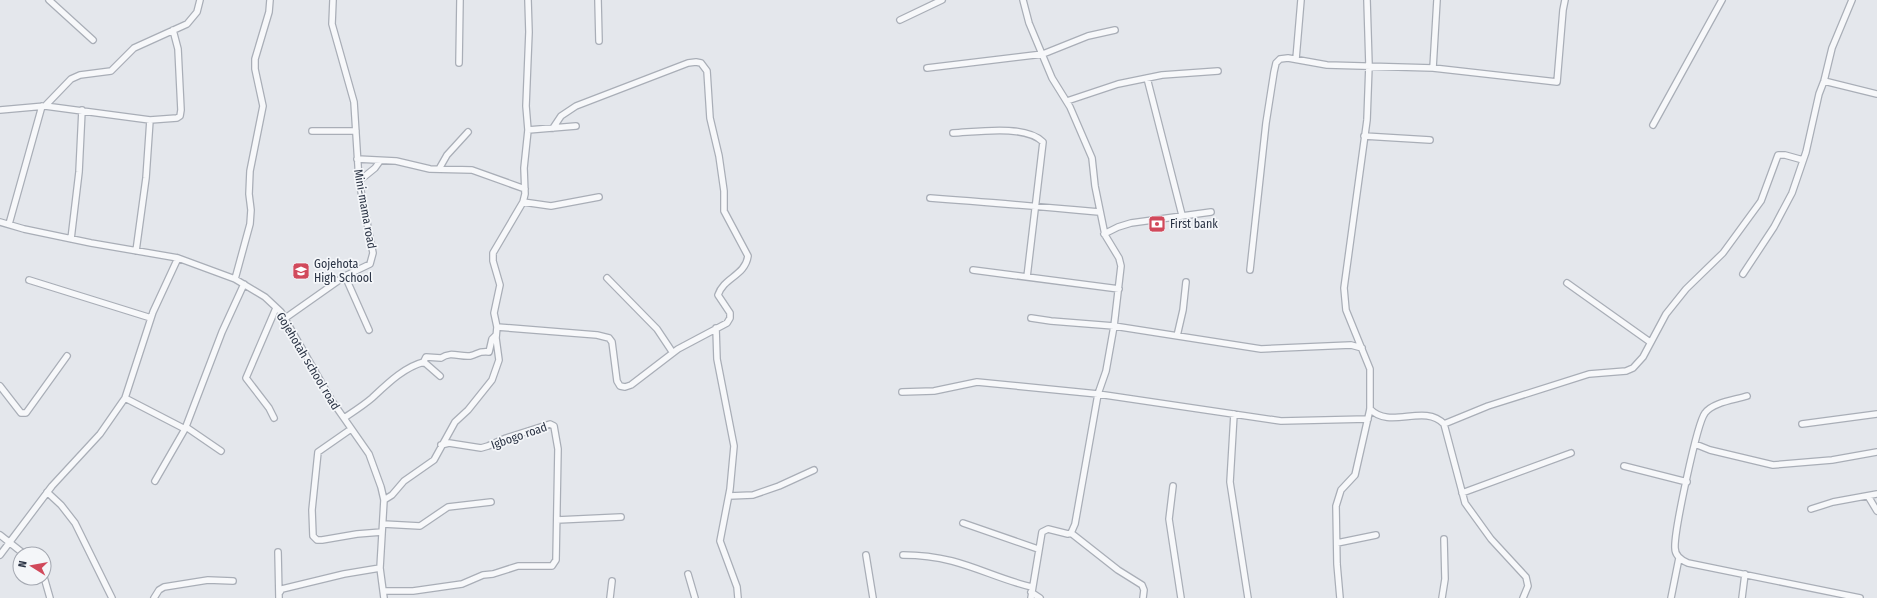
<svg xmlns="http://www.w3.org/2000/svg" width="1877" height="598" font-family="'Fira Sans Condensed',sans-serif">
<style>
.lines{fill:none;stroke-linecap:round;stroke-linejoin:round}
.street-casing{stroke:#a9aeb7;stroke-width:8}
.street{stroke:#f7f8fa;stroke-width:5.5}
.labels{text-anchor:middle;dominant-baseline:central;stroke-width:3.5;stroke-linejoin:round;paint-order:stroke}
.street-label{font-size:12px;fill:#2b3445;stroke:#f4f6f9}
.poi-label{font-size:12px;fill:#2b3445;stroke:#f4f6f9;text-anchor:start}
</style>
<rect width="100%" height="100%" fill="#e4e7ec"/>
<g class="lines">
<!-- street casing -->
<g class="street-casing">
<path id="street" d="M49,0L93,40
M598,0L599,41
M1023,0L1029,23L1052,78L1070,107L1092,158L1095,186L1105,235L1119,258L1121,266L1114,326L1106,371L1098,394L1075,524L1071,533L1068,534L1048,529L1042,532L1031,598
M900,20L942,0
M1296,59L1301,0
M459,63L460,0
M927,68L1043,54L1088,36L1115,30
M1433,68L1437,0
M1147,78L1182,215
M1824,81L1877,94
M1067,101L1118,84L1162,75L1218,71
M45,106L71,79L80,75L111,71L134,48L187,24L197,12L200,0
M0,110L45,106L150,120L146,178L136,251
M150,120L177,118L180,116L181,110L178,49L173,30
M1653,125L1722,0
M528,130L526,106L529,32L528,0
M312,131H356
M953,133C976,132 1025,124 1043,142L1027,277
M1364,136L1430,140
M357,159L396,161L430,169L472,170L525,189
M439,169L447,155L468,132
M359,181L375,168L380,161
M930,198C986,202 1043,207 1099,212
M523,202L551,206L599,197
M0,222L24,229L91,243L178,258L235,279L265,297L281,312L332,401L369,454L381,487L384,500L380,568L384,598
M9,224L42,106
M1104,234L1118,227L1131,223L1211,212
M71,239L79,172L82,110
M973,270L1119,289
M1250,270L1266,123L1274,72L1276,63L1280,59L1288,58L1327,65L1433,68L1557,82L1563,10L1565,0
M1743,274L1774,227L1792,193L1806,152L1819,94L1824,81L1832,48L1852,0
M345,276L369,330
M607,278L657,329L673,353
M235,279L250,224L251,210L249,194L250,171L263,106L255,69V59L269,12L270,0
M29,280L151,318
M1567,283L1650,342
M1031,318L1051,321L1114,326L1261,349L1351,345L1362,348
M284,319L345,276L370,264L373,253L359,181L354,102L332,24L333,0
M497,327L597,335L609,338L612,342L617,381L620,386L625,387L631,385L678,349L727,323L730,318V313L718,295C724,277 745,276 748,256L724,211V191L719,156L710,118L707,71L701,63L696,62L688,63L576,106L561,116L553,128
M716,328L717,359L734,446L730,489L720,541L737,587L738,598
M1177,336L1183,310L1186,282
M423,363L426,357L441,358C451,351 459,357 470,356C479,354 477,351 489,352L492,339L496,335
M0,386L21,413H26L67,356
M902,392L934,391L977,382L1098,394L1281,421L1368,419
M1747,396C1735,400 1713,402 1705,413C1697,423 1674,532 1675,548C1675,556 1681,560 1688,563L1860,598
M125,398L185,429
M1370,409C1390,430 1424,403 1444,424L1465,503L1491,539L1526,577L1528,586L1523,598
M1234,414L1230,482L1248,598
M274,418L269,408L246,378L276,308
M344,418C353,412 364,405 372,398C387,384 404,367 424,362L440,376
M1444,424L1488,406L1589,374L1626,371L1633,368L1643,357L1666,314L1686,289L1723,253L1761,201L1778,155H1785L1803,160
M1802,424L1877,414
M186,427L221,451
M351,429L318,452L312,510L313,536L317,540H322L357,534L382,532
M1695,444L1710,450L1773,465L1832,460L1877,452
M1624,466L1687,482
M155,481L185,429L222,332L244,284
M1173,486L1169,519L1181,598
M47,492L61,505L75,523L112,598
M1462,493L1571,453
M729,496L753,495L779,486L814,470
M1868,496L1877,511
M384,500L392,495L404,481L434,460L455,422L468,410L492,380L499,360L496,338L497,327L494,313L500,285L493,261V253L523,202L525,194L524,168L528,130L576,126
M1811,509L1833,502L1877,494
M557,520L621,517
M963,523L1038,549
M383,524L420,526L448,507L491,502
M1071,533L1118,570L1142,585L1144,590L1143,598
M0,535L24,554
M1337,543L1376,535
M278,552L279,598
M0,555L52,486L100,434L125,398L153,312L178,258
M866,555L873,598
M903,555C920,555 936,557 952,561C979,568 1005,581 1032,587
M688,574L695,598
M44,577L50,598
M383,591H413L462,584L483,575L493,574L518,566H552L556,560L558,449L554,426L550,424L506,438L488,446L481,448L449,443L441,445
M280,592L282,589L344,574L380,568
M1031,592L1040,598
M154,598L159,590L164,587L208,580L233,581
M610,598L612,581
M1340,598L1337,564L1336,506L1341,490L1355,475L1370,409V369L1346,310L1344,288L1367,120L1369,65L1367,0
M1442,598L1445,579L1444,539
M1671,598L1679,558
M1742,598L1745,574"/>
</g>
<!-- street -->
<use href="#street" class="street"/>
</g>
<!-- icons -->
<defs>
<g id="bank-square" transform="scale(0.9)"><rect x="-9" y="-9" width="18" height="18" rx="4" fill="#d1495b" stroke="#f4f6f9"/><path d="M-6-4H6V4H-6ZM0-2.3a2.3 2.3 0 1 0 0 4.6a2.3 2.3 0 1 0 0-4.6Z" fill="#fff"/></g>
<g id="school-square" transform="scale(0.9)"><rect x="-9" y="-9" width="18" height="18" rx="4" fill="#d1495b" stroke="#f4f6f9"/><path d="M0-5L7-2L0 1L-7-2ZM-4 1L0 2.5L4 1V4Q0 6-4 4Z" fill="#fff"/></g>
</defs>
<g fill-rule="evenodd">
<use href="#bank-square" x="1157" y="224"/>
<use href="#school-square" x="301" y="271"/>
</g>
<g class="labels">
<!-- street labels -->
<g class="street-label">
<text transform="translate(365 209) rotate(80)">Mini-mama road</text>
<text transform="translate(308 361) rotate(59)">Gojehotah school road</text>
<text transform="translate(519 436) rotate(-19)">Igbogo road</text>
</g>
<!-- poi labels -->
<g class="poi-label">
<text x="1170" y="224">First bank</text>
<text x="314" y="264">Gojehota<tspan x="314" dy="14">High School</tspan></text>
</g>
</g>
<!-- north arrow -->
<g transform="translate(32 566) rotate(281)"><circle r="19" fill="#f4f6f9" stroke="#a4a8b1"/>
<path d="M0-3L7 15L0 10L-7 15Z" fill="#d1495b"/>
<text y="-6" font-size="11" font-weight="bold" text-anchor="middle" fill="#2b3445">N</text>
</g>
</svg>
